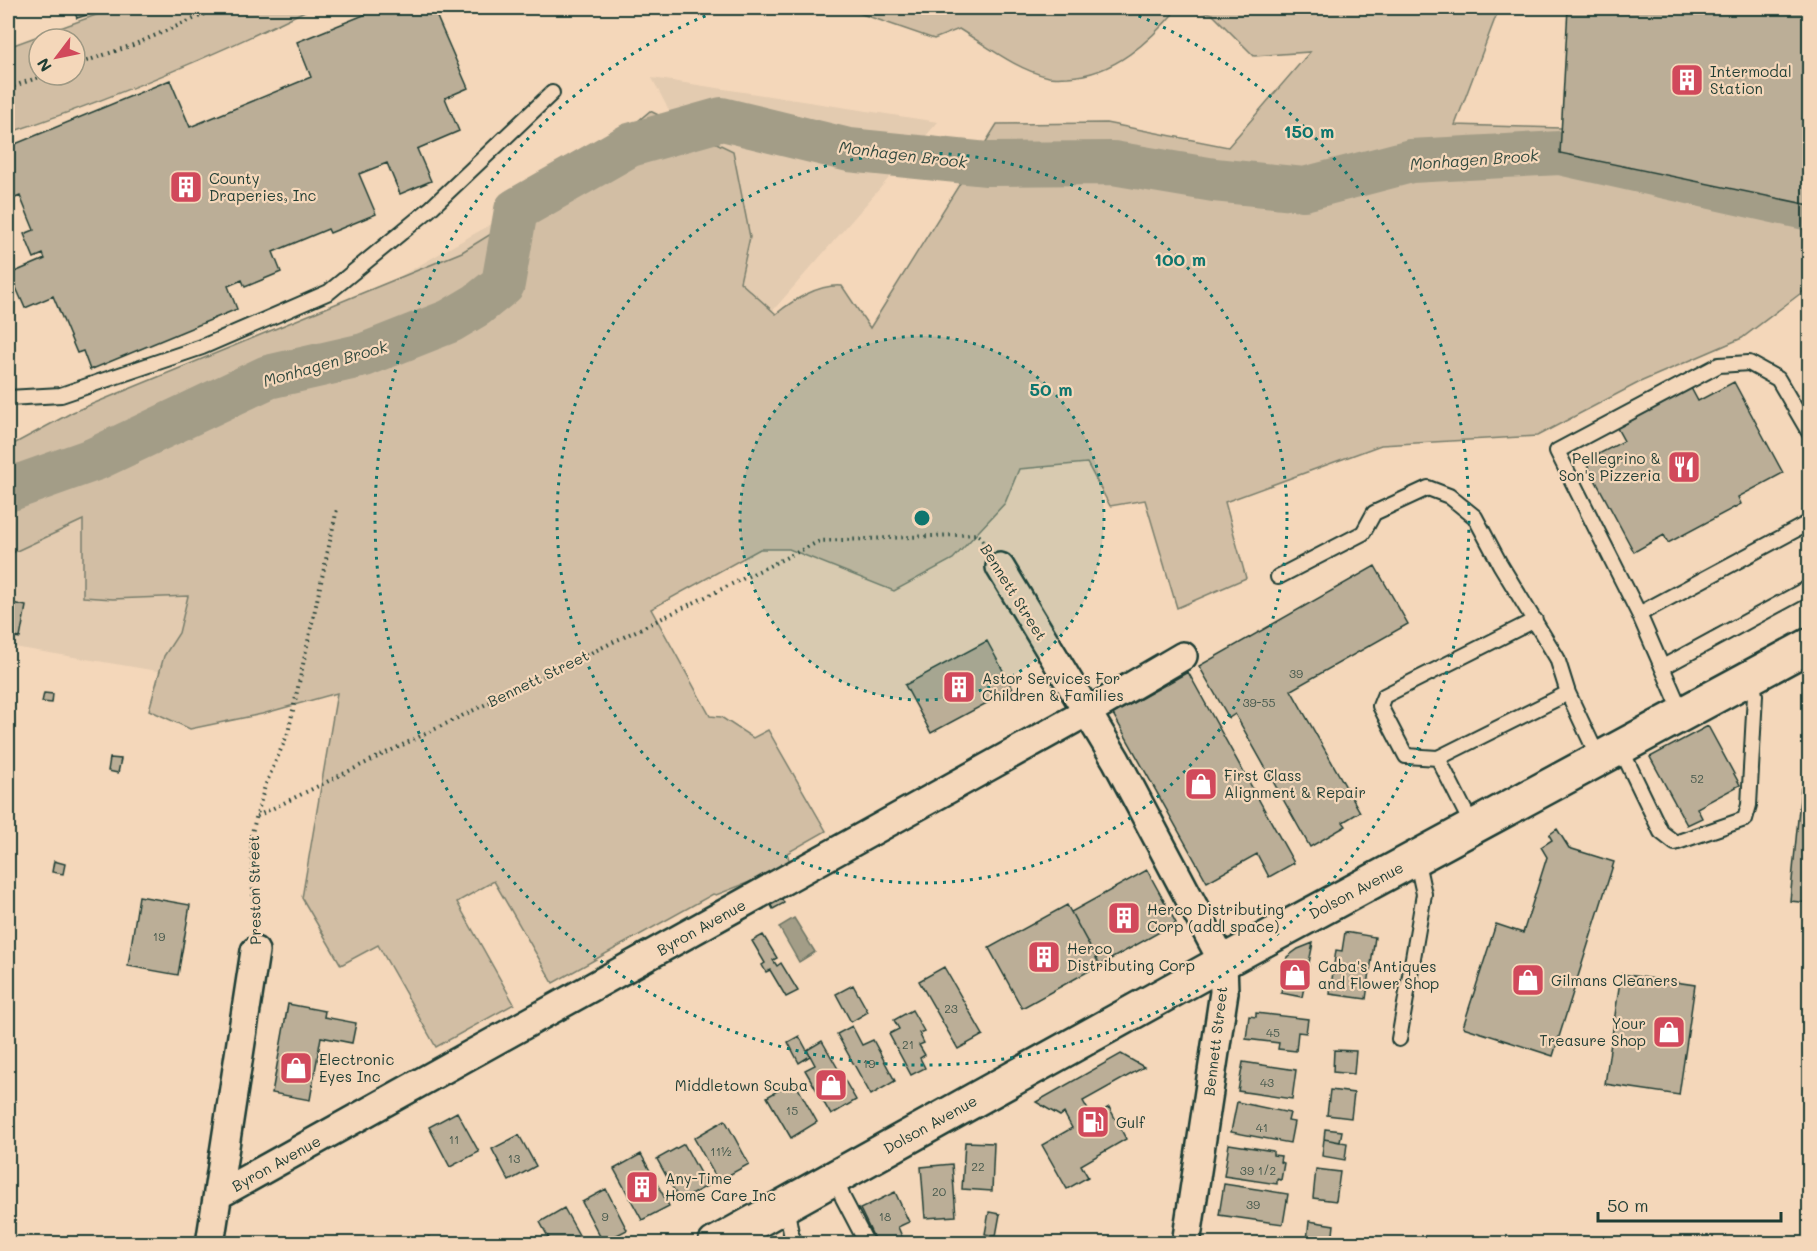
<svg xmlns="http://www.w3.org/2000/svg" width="1817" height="1251" font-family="Mali,sans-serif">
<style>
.built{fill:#e3cbb0}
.green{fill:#d2bea4;stroke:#787e6c;stroke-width:1.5;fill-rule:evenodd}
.water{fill:#a39d87;stroke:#6e7766;stroke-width:1.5}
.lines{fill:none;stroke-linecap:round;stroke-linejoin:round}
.river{stroke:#a39d87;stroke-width:44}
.building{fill:#bbae97;stroke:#1f3d34;stroke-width:1.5}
.service-casing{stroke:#1f3d34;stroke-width:18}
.minor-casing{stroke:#1f3d34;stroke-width:32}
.primary-casing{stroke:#1f3d34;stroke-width:38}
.path{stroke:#1f3d34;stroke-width:4;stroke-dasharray:1.5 4.5;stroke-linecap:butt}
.service{stroke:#f4d7ba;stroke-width:14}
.minor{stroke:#f4d7ba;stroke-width:27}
.primary{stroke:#f4d7ba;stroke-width:33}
.ring{fill:none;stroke:#0f766e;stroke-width:3;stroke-dasharray:3 6}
.labels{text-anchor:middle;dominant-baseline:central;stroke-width:4.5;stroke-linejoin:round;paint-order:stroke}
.number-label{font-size:12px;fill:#46594d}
.poi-label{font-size:15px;fill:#1f3d34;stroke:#f4d7ba;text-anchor:start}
.street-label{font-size:15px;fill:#1f3d34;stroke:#f4d7ba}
.water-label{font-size:16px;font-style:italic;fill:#334b40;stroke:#f4d7ba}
.centre{fill:#0f766e;stroke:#f4d7ba;stroke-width:3}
.ring-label{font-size:18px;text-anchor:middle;font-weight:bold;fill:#0f766e;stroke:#f4d7ba;stroke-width:4.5;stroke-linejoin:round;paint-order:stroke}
</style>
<rect width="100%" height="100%" fill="#f4d7ba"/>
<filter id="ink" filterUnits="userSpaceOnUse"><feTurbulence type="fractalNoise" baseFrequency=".0167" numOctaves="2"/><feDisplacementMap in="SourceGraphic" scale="12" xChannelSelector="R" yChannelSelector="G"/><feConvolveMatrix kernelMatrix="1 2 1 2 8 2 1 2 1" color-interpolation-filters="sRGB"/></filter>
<g filter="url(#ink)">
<!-- built -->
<path class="built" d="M652,78L938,122L636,467L282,692L8,646V500L674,120Z"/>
<!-- green -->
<path class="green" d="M115,8H311C213,56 112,99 8,133V47ZM39,39H75V75H39Z
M858,8H1178C1150,41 1114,75 1068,77C1062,77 1055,78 1049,77C1017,70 987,46 959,29L934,39L853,11Z
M1185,8H1499L1455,125L1596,129L1809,145V287L1742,338L1640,382L1537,436L1381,445L1225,502L1246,578L1177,608L1145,500L1110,506L1087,463L1019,469L1005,503L953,559L894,591L789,549H760L651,609L710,716L721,717L753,738L768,730L826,831L787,853L791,866L716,895L713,894L553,983L494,881L457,902L514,1004L436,1047L378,945L341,965L302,898L337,693L262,714L190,729L149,710L164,656L179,633L188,596L113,599L83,597V520L8,555V447L73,412L462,252L541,203L650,111L733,151L750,237L740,282L776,314C793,300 819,284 842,286L870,328L997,124L1106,123L1228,147L1310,52L1254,56L1212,14Z"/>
<!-- water -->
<path class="water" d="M794,918L815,952L799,962L779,927Z"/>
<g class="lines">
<!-- river -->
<path class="river" d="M8,490L95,459L268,377L364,355L450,321L477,305L503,284L516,210L630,145L722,119L849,150L987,164L1113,163L1214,180L1304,189L1411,161L1560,153L1810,209"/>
</g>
<!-- building -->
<path class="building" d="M73,8H99L100,11L77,18Z
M381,8H433L468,88L445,98L459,131L417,149L431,181L400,194L387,163L359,174L376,214L330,233L328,229L273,252L281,272L245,287L242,280L228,286L237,309L90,370L83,351L77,353L53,296L25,308L10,274L45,259L43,254L34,258L24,234L34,230L20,196L8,201V147L170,80L190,127L311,77L297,42Z
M1568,8H1810V205L1560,153Z
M1734,382L1783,473L1738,497L1741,504L1668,543L1664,535L1634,552L1585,461L1624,441L1617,428L1691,388L1698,401Z
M1375,566L1408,624L1291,690L1360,812L1343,822L1346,826L1310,847L1235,714L1229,718L1199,666Z
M8,602L26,606L20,638L8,636Z
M987,641L1013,689L931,733L905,685Z
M1188,672L1294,863L1269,877L1257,854L1207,882L1113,714Z
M44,693L53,694L52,703L42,702Z
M1708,726L1740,785L1697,808L1702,818L1687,825L1650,757Z
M110,758L121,759L118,773L108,771Z
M1801,788L1810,789V903L1790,901Z
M1557,829L1569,848L1614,862L1553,1056L1463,1027L1496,924L1523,933L1547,857L1541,847L1552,840L1549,835Z
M54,861L65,864L63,874L52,872Z
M1147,870L1176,923L1100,965L1071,912Z
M776,888L784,903L773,909L765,894Z
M139,896L190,905L178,975L128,966Z
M1067,905L1100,965L1022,1008L989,948Z
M1345,932L1375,937L1366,999L1330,994L1336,950L1342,951Z
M763,935L777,958L773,960L777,966L781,963L798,991L786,997L770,970L766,972L762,965L765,963L752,941Z
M1313,943L1302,997L1281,993L1287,957L1298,949Z
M944,967L983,1035L958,1049L919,981Z
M1621,974L1695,985L1679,1095L1605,1084Z
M853,985L868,1012L851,1022L836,994Z
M288,1004L325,1011L324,1017L356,1023L352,1043L321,1037L310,1100L272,1093Z
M912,1010L924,1031L919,1033L924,1043L919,1045L925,1055L920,1058L925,1068L911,1075L889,1034L899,1029L894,1020Z
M1256,1013L1308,1019L1306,1033L1298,1032L1296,1051L1278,1049L1279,1043L1246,1039L1249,1016L1256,1017Z
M852,1026L862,1045L873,1040L895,1081L871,1095L837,1034Z
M799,1036L810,1056L799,1063L788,1042Z
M822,1041L856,1100L831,1115L805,1070L815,1065L807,1050Z
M1334,1050L1356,1051L1354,1074L1333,1072Z
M1121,1054L1144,1067L1083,1101L1092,1117L1109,1107L1126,1139L1081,1165L1088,1177L1067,1189L1042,1145L1072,1128L1064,1113L1060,1116L1036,1102Z
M1243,1062L1296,1070L1292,1099L1238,1091Z
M794,1081L817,1122L791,1138L767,1097Z
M1330,1090L1354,1093L1351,1118L1327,1115Z
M1237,1102L1290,1113L1288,1121L1294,1122L1290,1143L1231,1132Z
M457,1112L479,1152L450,1167L429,1127Z
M725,1120L749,1164L718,1181L694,1138Z
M1325,1129L1342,1131L1340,1142L1324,1139Z
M519,1135L536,1166L509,1181L492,1149Z
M1324,1139L1347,1143L1345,1160L1322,1156Z
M965,1142L994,1143L992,1191L962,1189Z
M684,1144L707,1186L680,1201L657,1159Z
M1229,1144L1273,1151V1155L1281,1156L1280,1162L1284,1163L1281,1180L1277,1179V1184L1224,1176Z
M641,1154L669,1206L642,1220L614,1169Z
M952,1164L956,1216L925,1218L921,1167Z
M1316,1169L1340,1172L1336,1201L1313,1198Z
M1224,1184L1288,1194L1283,1224L1219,1215Z
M606,1189L627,1230L603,1242L582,1202Z
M895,1192L909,1222L898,1227L903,1239L893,1244H877L860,1209Z
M564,1208L584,1244H552L540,1222Z
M989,1212L1000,1214L996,1236L985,1234Z
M1309,1221L1334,1225L1332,1243L1307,1240Z
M429,1237L432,1244H414Z"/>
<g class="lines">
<!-- service casing -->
<g class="service-casing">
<path id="service" d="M8,398L61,395L202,347L329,292L430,209L552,93
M1278,577L1363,533L1374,513L1428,488L1449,496L1475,517L1500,564L1557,658L1568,693
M1639,614L1810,522
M1663,667L1810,587
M1682,713L1639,614L1557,451L1719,365L1749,363L1778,379L1810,434
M1620,747L1661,832L1675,843L1745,819L1749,805L1755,695L1752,678
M1438,758L1406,756L1380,706L1384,696L1535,620
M1473,827L1438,758L1568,693L1599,759
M1399,1039L1424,894L1416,858
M835,1176L843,1198L867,1244
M786,1205L793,1244"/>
</g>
<!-- minor casing -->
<g class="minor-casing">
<path id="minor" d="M1000,567L1116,760L1223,962L1224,992L1186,1244
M218,1195L1087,712L1183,656
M210,1244L255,951"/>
</g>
<!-- primary casing -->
<g class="primary-casing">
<path id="primary" d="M715,1244L1223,962L1810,645"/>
</g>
<!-- path -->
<path class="path" d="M75,65L133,45L219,8
M8,88L45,75
M257,816L820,541L978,534L987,547
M254,926L251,836L265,786L288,733L337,509"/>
<!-- service -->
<use href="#service" class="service"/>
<!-- minor -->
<use href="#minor" class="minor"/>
<!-- primary -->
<use href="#primary" class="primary"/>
</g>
</g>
<!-- distance rings -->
<circle cx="922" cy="518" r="182" fill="#0f766e" fill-opacity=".12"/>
<g class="ring">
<circle cx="922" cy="518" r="182"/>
<circle cx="922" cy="518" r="365"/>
<path d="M1122 9A547 547 0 1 1 722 9"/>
</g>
<!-- icons -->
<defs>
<g id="building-square" transform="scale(1.725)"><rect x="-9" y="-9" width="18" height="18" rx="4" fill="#d1495b" stroke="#f4d7ba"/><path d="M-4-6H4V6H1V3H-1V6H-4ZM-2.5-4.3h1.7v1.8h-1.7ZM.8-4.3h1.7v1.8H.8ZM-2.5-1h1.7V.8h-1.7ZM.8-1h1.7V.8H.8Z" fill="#fff"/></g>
<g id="restaurant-square" transform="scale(1.725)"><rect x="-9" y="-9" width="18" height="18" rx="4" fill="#d1495b" stroke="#f4d7ba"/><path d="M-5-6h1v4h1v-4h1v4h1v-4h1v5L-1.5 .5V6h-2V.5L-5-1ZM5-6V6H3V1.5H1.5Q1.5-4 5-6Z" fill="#fff"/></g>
<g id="shop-square" transform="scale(1.725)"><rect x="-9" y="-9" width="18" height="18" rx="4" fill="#d1495b" stroke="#f4d7ba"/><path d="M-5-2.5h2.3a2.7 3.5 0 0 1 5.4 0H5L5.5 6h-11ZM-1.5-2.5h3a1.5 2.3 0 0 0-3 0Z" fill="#fff"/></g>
<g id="fuel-square" transform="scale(1.725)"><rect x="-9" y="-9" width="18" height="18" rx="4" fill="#d1495b" stroke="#f4d7ba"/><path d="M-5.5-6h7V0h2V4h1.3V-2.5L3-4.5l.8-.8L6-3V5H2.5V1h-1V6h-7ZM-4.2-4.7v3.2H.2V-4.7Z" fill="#fff"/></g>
</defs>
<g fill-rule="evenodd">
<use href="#building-square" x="1687" y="80"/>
<use href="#building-square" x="186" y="187"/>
<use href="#restaurant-square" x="1684" y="467"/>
<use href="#building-square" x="959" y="687"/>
<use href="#shop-square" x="1201" y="784"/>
<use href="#building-square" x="1124" y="918"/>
<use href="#building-square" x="1044" y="957"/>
<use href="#shop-square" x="1295" y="975"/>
<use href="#shop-square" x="1528" y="980"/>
<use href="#shop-square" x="1669" y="1032"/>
<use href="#shop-square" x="296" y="1068"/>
<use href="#shop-square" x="831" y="1085"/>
<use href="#fuel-square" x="1093" y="1122"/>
<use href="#building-square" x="642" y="1187"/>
</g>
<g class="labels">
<!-- number labels -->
<g class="number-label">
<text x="1296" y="673">39</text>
<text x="1259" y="702">39-55</text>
<text x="1697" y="778">52</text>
<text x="159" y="936">19</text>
<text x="951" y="1008">23</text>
<text x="1273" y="1032">45</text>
<text x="908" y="1044">21</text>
<text x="869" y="1063">19</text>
<text x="1267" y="1082">43</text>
<text x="792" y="1110">15</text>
<text x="1262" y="1127">41</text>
<text x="454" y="1139">11</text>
<text x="721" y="1151">11½</text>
<text x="514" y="1158">13</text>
<text x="978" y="1166">22</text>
<text x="1258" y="1170">39 1/2</text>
<text x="939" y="1191">20</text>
<text x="1253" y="1204">39</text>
<text x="605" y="1216">9</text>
<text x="885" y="1216">18</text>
</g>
<!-- poi labels -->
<g class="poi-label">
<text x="1710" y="71">Intermodal<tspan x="1710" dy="17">Station</tspan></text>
<text x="209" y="178">County<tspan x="209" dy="17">Draperies, Inc</tspan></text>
<text x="1661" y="458" text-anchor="end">Pellegrino &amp;<tspan x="1661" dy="17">Son's Pizzeria</tspan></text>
<text x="982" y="678">Astor Services For<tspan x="982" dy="17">Children &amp; Families</tspan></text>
<text x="1224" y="775">First Class<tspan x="1224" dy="17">Alignment &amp; Repair</tspan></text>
<text x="1147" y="909">Herco Distributing<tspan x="1147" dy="17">Corp (addl space)</tspan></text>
<text x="1067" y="948">Herco<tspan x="1067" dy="17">Distributing Corp</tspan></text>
<text x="1318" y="966">Caba's Antiques<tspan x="1318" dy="17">and Flower Shop</tspan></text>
<text x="1551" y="980">Gilmans Cleaners</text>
<text x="1646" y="1023" text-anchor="end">Your<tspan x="1646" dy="17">Treasure Shop</tspan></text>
<text x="319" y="1059">Electronic<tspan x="319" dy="17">Eyes Inc</tspan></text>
<text x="808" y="1085" text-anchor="end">Middletown Scuba</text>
<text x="1116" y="1122">Gulf</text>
<text x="665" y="1178">Any-Time<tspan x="665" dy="17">Home Care Inc</tspan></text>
</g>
<!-- street labels -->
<g class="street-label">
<text transform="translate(1014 592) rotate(58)">Bennett Street</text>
<text transform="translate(538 678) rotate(-26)">Bennett Street</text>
<text transform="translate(254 890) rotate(-91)">Preston Street</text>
<text transform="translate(1356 890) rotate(-28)">Dolson Avenue</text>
<text transform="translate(701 927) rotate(-29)">Byron Avenue</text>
<text transform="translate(1215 1041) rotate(-83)">Bennett Street</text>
<text transform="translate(930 1124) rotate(-29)">Dolson Avenue</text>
<text transform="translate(276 1163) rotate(-29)">Byron Avenue</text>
</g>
<!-- water labels -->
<g class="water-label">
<text transform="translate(903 154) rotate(7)">Monhagen Brook</text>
<text transform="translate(1474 159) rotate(-4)">Monhagen Brook</text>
<text transform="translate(325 363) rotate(-16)">Monhagen Brook</text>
</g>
</g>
<circle cx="922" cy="518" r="9" class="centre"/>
<g class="ring-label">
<text x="1309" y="138">150 m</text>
<text x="1180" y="266">100 m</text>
<text x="1051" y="396">50 m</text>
</g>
<!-- margin -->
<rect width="1817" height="1251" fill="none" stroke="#f4d7ba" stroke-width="30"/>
<rect x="15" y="15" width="1787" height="1221" fill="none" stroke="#1f3d34" stroke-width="2" filter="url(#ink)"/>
<!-- north arrow -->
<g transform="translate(57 57) rotate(238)"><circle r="28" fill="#f4d7ba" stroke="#9f9984" stroke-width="1.5"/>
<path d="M0-4.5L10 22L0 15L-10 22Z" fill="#d1495b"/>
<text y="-9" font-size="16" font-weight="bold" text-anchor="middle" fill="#1f3d34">N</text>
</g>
<!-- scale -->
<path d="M1598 1212v9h183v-9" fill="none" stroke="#1f3d34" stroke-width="3"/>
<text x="1607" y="1212" font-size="18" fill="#1f3d34" stroke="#f4d7ba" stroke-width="4.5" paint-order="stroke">50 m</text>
</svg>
